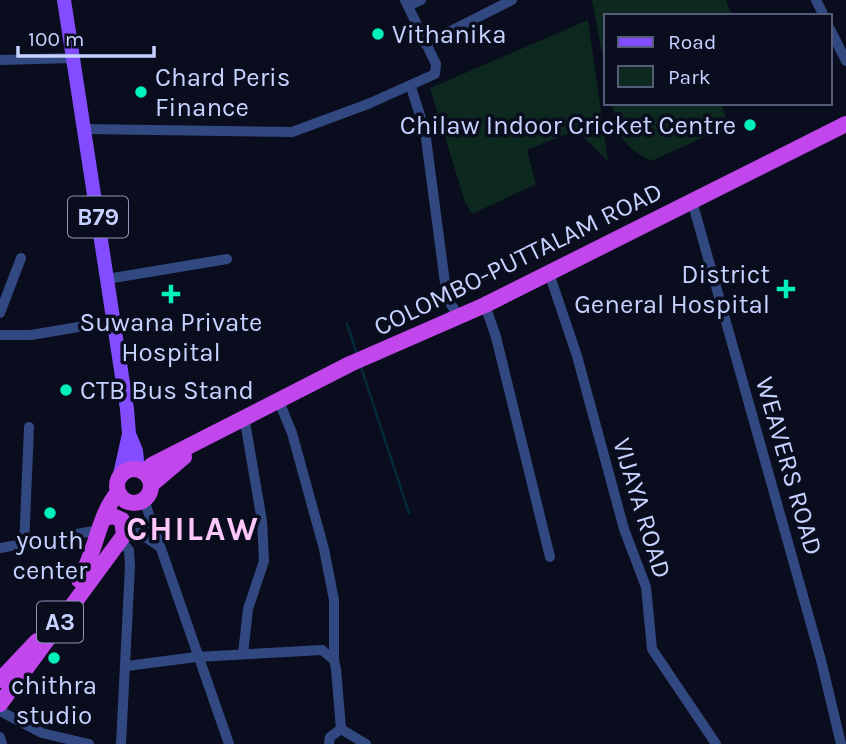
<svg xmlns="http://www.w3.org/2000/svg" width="846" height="744" font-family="Karla,sans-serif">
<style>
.green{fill:#0d281e}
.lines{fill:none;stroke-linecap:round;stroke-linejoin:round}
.stream{stroke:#052a3b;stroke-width:2.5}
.minor{stroke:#324880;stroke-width:10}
.primary{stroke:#834dff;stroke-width:14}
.trunk{stroke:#c147ec;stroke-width:16}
.poi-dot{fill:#00f1bc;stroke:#0a0d1d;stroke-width:2.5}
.labels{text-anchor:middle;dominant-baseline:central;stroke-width:7;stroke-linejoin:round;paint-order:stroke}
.shield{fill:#0a0d1d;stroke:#8e97bb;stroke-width:2}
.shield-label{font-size:24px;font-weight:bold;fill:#c6d2ff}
.poi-label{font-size:26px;fill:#c6d2ff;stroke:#0a0d1d;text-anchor:start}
.street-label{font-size:26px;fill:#c6d2ff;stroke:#0a0d1d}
.district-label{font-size:33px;font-weight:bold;letter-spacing:2px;fill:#ffc8fd;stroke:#0a0d1d}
</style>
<rect width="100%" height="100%" fill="#0a0d1d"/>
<!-- green -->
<path class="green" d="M592,0H726L732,16H606V74Z
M588,20L608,161L576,130L527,150L536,184L472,214L465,202L430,88Z
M612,103H721L729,126L651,161C621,145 618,136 612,103Z"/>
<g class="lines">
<!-- stream -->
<path class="stream" d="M347,324L357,354
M361,367L409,513"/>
<!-- minor -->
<path class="minor" d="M816,0L824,16
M408,6L421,0
M830,29L846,61
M425,44L512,0
M0,60L74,58
M411,87L425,131L447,298L459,317
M85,129L292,132L368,104L435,74L436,64L405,0
M692,201L821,660L841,744
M549,273L577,356L624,529L646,587L652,649L716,744
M107,279L227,259
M485,305L496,337L550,557
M0,313L21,258
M0,335H31L114,321
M278,399L292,433L324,549L334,600V659
M144,500L229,744
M125,532L139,533L159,546
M121,541L129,550L130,566L121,744
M24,546L29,427
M0,548L99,530
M243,654L248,609L264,561L262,521L244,416
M127,666L196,657L322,650L334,660L336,669L341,729L366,744
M0,711L42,733L89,744
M0,737L2,744
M329,744L330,737L341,729"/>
<!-- primary -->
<path class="primary" d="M64,0L127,409L129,434L119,479
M129,434L136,451L138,470"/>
<!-- trunk -->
<path class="trunk" d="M117 486a17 17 0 1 1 34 0a17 17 0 1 1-34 0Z
M144,472L152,465L350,364L485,305L846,124
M151,485L184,457
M79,580C97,551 97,518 118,492
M0,680L37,641
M0,704L124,535L122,520L113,516L105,518"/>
</g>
<!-- markers -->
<g class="poi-dot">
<circle cx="378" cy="34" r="7"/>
<circle cx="141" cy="92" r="7"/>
<circle cx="750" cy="125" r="7"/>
<path d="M782.5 278.5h7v7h7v7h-7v7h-7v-7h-7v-7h7z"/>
<path d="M167.5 283.5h7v7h7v7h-7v7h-7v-7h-7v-7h7z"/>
<circle cx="66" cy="390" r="7"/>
<circle cx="50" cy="513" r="7"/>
<circle cx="54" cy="658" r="7"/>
</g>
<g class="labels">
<!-- shield labels -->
<g class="shield">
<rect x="68" y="196.5" width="60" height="41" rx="5"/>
<rect x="37" y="601.5" width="46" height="41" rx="5"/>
</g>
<g class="shield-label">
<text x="98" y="217">B79</text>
<text x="60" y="622">A3</text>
</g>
<!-- poi labels -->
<g class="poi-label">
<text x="392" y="34">Vithanika</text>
<text x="155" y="77">Chard Peris<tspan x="155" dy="30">Finance</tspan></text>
<text x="736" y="125" text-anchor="end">Chilaw Indoor Cricket Centre</text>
<text x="770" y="274" text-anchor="end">District<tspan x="770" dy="30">General Hospital</tspan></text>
<text x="171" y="322" text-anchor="middle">Suwana Private<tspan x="171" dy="30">Hospital</tspan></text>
<text x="80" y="390">CTB Bus Stand</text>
<text x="50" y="540" text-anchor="middle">youth<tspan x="50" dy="30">center</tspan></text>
<text x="54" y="685" text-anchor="middle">chithra<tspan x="54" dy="30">studio</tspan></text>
</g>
<!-- street labels -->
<g class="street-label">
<text transform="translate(518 259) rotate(-26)">COLOMBO-PUTTALAM ROAD</text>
<text transform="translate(789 466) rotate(74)">WEAVERS ROAD</text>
<text transform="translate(642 508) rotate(73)">VIJAYA ROAD</text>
</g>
<!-- district labels -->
<g class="district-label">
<text x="193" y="529">CHILAW</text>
</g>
</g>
<!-- legend -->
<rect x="604" y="14" width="228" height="91" fill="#0a0d1d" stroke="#555c77" stroke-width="2"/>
<rect x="618" y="37" width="35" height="10" fill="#834dff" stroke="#555c77" stroke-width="2"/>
<text x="668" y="49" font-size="21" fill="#c6d2ff">Road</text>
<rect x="618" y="66" width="35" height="21" fill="#0d281e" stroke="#555c77" stroke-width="2"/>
<text x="668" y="84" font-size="21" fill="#c6d2ff">Park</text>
<!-- scale -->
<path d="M18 46v10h136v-10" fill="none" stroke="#c6d2ff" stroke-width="3.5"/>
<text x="28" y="46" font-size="21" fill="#c6d2ff" stroke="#0a0d1d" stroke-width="5" paint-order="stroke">100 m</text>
</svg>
